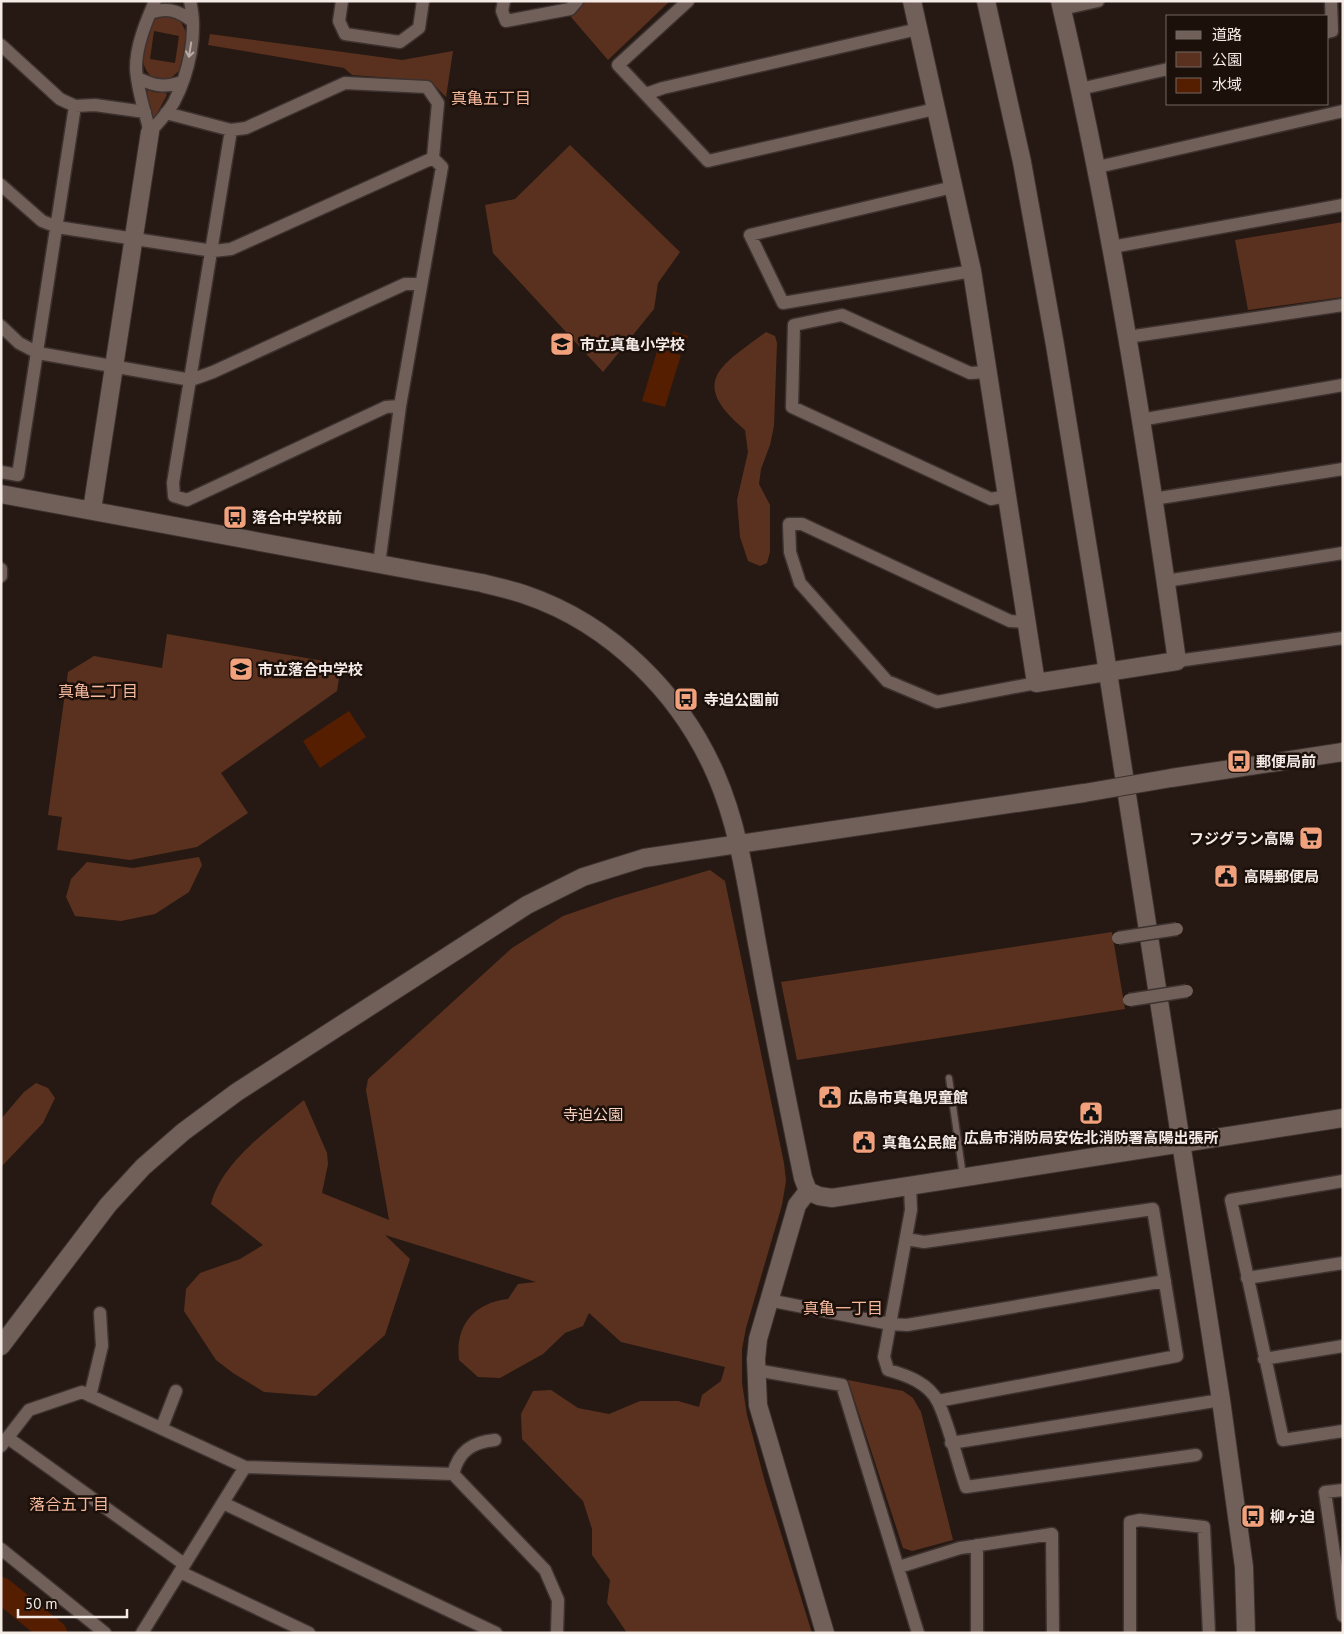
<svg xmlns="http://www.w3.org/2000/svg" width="1344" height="1634" font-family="'PT Sans','Noto Sans JP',sans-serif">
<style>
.green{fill:#5a311e;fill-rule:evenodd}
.water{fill:#561e00}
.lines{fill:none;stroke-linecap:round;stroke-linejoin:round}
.river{stroke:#561e00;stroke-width:26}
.lane-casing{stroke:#3d3230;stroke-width:9}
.street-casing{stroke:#3d3230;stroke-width:15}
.secondary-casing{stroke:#3d3230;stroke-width:20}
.lane{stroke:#716059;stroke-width:6}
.street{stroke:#716059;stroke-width:12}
.secondary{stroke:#716059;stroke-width:18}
.street-bridge-casing{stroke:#3d3230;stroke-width:15;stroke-linecap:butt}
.secondary-bridge-casing{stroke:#3d3230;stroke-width:20;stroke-linecap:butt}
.street-bridge{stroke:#716059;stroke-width:12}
.secondary-bridge{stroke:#716059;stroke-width:18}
.oneway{stroke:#b9aca7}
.labels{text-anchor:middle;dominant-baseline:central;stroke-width:5;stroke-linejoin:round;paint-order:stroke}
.poi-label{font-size:15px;font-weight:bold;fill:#f4eae6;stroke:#1c100a;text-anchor:start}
.park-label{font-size:15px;fill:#fbd4c3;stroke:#1c100a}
.neighbourhood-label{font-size:16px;fill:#f6b99e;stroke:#1c100a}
</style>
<rect width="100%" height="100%" fill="#261913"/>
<!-- green -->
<path class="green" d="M586,1H670L608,60L571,17Z
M165,15L180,20L187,34L181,69L170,79H154C134,63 146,43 151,21ZM154,31L179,36L175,63L150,59Z
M210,34L402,60L453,51L446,97L430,81L352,75L344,68L208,45Z
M149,90L153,92L166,93L167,95L154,119H150L147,91Z
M570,145L680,252L658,283L654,309L603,372L493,253L485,205L515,199Z
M1343,222V297L1248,310L1235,240Z
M766,332L775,336L777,343L774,426L770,445L761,469L759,484L770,505V552L767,563L760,566L748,561L740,537L737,500L748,452L745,430C688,382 720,366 766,332Z
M167,634L341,664L337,691L221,773L248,813L197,847L130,860L57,850L62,817L48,815L68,672L94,656L162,668Z
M199,857L202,865L189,892L155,914L121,921L75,916L66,897L71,879L87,862L133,868Z
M710,870L725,881L784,1163L786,1181L782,1205L746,1328L742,1349V1383L747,1415L765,1482L812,1633H627L607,1603L610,1580L592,1555V1529L583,1501L522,1439L521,1414L533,1391L551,1390L578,1408L609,1414L640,1401H678L699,1407L702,1395L721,1381L725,1367L621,1342L589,1313L583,1326L565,1333L543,1354L500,1378L478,1377L459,1360C455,1325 474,1303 508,1299L518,1284L536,1282L385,1235L410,1259L385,1335L316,1396L264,1392L233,1373L216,1360L184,1311L186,1289L200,1273L240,1259L263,1245L211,1204C222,1161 271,1128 304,1100L327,1153L328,1164L322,1193L389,1220L366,1090L368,1079L512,948L563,916L615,898Z
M1112,932L1125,1009L797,1060L781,982Z
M36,1083L48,1088L55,1098L43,1123L1,1167V1119L24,1092Z
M848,1380L903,1391L913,1398L921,1412L953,1540L912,1551L903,1548Z"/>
<!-- water -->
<path class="water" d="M673,331L688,336L684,348L669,343Z
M658,348L681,355L665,407L642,401Z
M349,711L366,737L320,768L303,741Z"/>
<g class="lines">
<!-- river -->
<path class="river" d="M1,1590L54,1633"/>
<!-- lane casing -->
<g class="lane-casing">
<path id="lane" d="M949,1078L963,1176"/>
</g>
<!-- street casing -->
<g class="street-casing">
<path id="street" d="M342,1L339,21L345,34L400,42L419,28L423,1
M504,1L502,11L506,21L570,9L577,1
M688,1L618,65L708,161L935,109
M1062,9L1098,1
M150,13C166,7 178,10 192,21
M1328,32L1332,31L1331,1
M1,45L60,99L75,106L95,105L145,112
M138,78C154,86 165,88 182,82
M1080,89L1168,69
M646,94L663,88L918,29
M166,113L231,130L246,128L345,83L427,87L438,103L433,158L442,167L400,406L379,564
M231,130L173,483L174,496L187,500L386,407L400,406
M150,132C158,123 168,113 174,102C189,73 198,33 190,1
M150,132C145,112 137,90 136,68C136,45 146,22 155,1
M1098,167L1343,111
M1,185L42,221L57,227L213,251L231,249L433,158
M953,187L750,235L783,303L972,271
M1112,247L1343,205
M1,326L19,343L38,353L191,380L213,372L405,284H421
M1128,337L1343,305
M988,372L970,373L842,315L794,325L792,407L991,499L1007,496
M1140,420L1343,385
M1,472L18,475L75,106
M1153,499L1343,469
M1,569V576
M1166,581L1343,553
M1027,622L1010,621L802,524H789L790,552L800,583L887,681L937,702L1036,683
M1177,661L1343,638
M1343,1181L1231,1200L1283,1440L1343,1431
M910,1186L911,1210L884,1357L888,1370C906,1375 929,1383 938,1402C949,1424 957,1462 966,1487L1196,1455
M906,1239L924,1242L1153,1209L1177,1356L938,1401
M1247,1278L1343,1263
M768,1300L890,1324L907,1325L1165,1281
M1264,1359L1343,1346
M756,1370L842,1385L918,1633
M90,1396L102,1346L100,1313
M162,1427L176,1391
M8,1438L184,1564
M951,1443L1221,1400
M1,1446L29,1410L82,1392L245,1467L453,1474L545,1570L558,1600L557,1633
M453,1474C459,1451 472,1442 495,1440
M1343,1490L1325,1492L1343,1616
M223,1503L496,1633
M1,1549L105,1633
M899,1567L960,1548L1052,1534L1053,1633
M180,1572L309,1633
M142,1633L245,1467
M977,1633V1545
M1130,1633V1522L1140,1520L1204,1527L1209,1633"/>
</g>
<!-- secondary casing -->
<g class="secondary-casing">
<path id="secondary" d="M912,1L972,271L1036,683L1177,661C1146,440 1111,219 1060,1
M986,1L1022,162L1055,345L1104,647L1221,1400L1244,1567L1246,1633
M1,494L482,583C497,587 512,590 526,595C611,624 681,694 716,775C741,832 748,897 760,959C773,1032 788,1105 803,1178L808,1191L819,1196L832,1198L1343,1118
M92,510L150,132
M1171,778L1343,752
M808,1191L797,1205L758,1339L756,1359L758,1405L825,1633
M1,1346L108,1205L143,1167L183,1132L237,1092L527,905L583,877L644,858L1084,793"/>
</g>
<!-- lane -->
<use href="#lane" class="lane"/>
<!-- street -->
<use href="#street" class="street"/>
<!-- secondary -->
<use href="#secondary" class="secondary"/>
<!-- street-bridge casing -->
<g class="street-bridge-casing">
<path id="street-bridge" d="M1118,938L1177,929
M1129,1000L1187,991"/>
</g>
<!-- secondary-bridge casing -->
<g class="secondary-bridge-casing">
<path id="secondary-bridge" d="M1084,793L1171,778"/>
</g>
<!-- street-bridge -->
<use href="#street-bridge" class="street-bridge"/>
<!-- secondary-bridge -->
<use href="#secondary-bridge" class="secondary-bridge"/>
</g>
<!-- one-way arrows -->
<defs><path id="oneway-shaft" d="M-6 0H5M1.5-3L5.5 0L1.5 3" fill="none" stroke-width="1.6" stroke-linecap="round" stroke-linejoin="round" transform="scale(1.25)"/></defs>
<use class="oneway" href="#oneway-shaft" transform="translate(190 50) rotate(99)"/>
<!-- icons -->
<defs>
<g id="school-square" transform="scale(1.25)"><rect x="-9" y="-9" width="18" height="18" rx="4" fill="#f1a17c" stroke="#1c100a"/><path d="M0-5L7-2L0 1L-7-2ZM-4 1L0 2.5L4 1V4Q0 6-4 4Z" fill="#111"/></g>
<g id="bus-square" transform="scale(1.25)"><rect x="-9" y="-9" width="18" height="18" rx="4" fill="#f1a17c" stroke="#1c100a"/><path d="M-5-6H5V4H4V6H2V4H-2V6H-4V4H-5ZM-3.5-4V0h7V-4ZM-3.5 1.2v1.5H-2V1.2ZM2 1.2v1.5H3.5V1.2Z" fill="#111"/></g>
<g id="supermarket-square" transform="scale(1.25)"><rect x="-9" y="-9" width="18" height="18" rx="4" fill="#f1a17c" stroke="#1c100a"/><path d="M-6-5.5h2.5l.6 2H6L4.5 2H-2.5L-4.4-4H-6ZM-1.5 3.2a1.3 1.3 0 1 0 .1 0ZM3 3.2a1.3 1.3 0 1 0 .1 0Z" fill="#111"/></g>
<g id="civic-square" transform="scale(1.25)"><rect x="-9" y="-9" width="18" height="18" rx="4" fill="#f1a17c" stroke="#1c100a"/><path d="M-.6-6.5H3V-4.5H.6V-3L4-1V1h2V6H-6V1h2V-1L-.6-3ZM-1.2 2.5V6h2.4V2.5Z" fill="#111"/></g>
</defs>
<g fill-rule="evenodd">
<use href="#school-square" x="562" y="344"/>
<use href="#bus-square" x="235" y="517"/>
<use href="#school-square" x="241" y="669"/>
<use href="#bus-square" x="686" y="699"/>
<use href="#bus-square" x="1239" y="761"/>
<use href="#supermarket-square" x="1311" y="838"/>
<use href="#civic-square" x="1226" y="876"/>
<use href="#civic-square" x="830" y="1097"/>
<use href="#civic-square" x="1091" y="1113"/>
<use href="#civic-square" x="864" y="1142"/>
<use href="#bus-square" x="1253" y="1516"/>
</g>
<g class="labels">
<!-- poi labels -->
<g class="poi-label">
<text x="580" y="344">市立真亀小学校</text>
<text x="252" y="517">落合中学校前</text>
<text x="258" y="669">市立落合中学校</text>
<text x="704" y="699">寺迫公園前</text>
<text x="1256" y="761">郵便局前</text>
<text x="1294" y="838" text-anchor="end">フジグラン高陽</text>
<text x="1244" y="876">高陽郵便局</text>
<text x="848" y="1097">広島市真亀児童館</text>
<text x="1091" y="1137" text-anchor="middle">広島市消防局安佐北消防署高陽出張所</text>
<text x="882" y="1142">真亀公民館</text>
<text x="1270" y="1516">柳ヶ迫</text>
</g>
<!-- park labels -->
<g class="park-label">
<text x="593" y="1114">寺迫公園</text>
</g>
<!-- neighbourhood labels -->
<g class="neighbourhood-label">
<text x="491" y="98">真亀五丁目</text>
<text x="98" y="691">真亀二丁目</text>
<text x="843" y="1308">真亀一丁目</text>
<text x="69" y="1504">落合五丁目</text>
</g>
</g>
<!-- border -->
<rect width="1344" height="1634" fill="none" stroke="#f4eae6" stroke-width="5"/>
<!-- legend -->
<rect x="1166" y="15" width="162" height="90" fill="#1c100a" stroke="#726762"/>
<rect x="1176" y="31" width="25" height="8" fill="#716059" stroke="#726762"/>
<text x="1212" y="40" font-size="15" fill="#f4eae6">道路</text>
<rect x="1176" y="52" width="25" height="15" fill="#5a311e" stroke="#726762"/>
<text x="1212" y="65" font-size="15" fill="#f4eae6">公園</text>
<rect x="1176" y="78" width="25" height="15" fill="#561e00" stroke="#726762"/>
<text x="1212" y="90" font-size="15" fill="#f4eae6">水域</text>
<!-- scale -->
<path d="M18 1609v8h109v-8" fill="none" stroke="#f4eae6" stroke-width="2.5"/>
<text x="25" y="1609" font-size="15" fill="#f4eae6" stroke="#1c100a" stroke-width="4" paint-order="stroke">50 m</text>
</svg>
